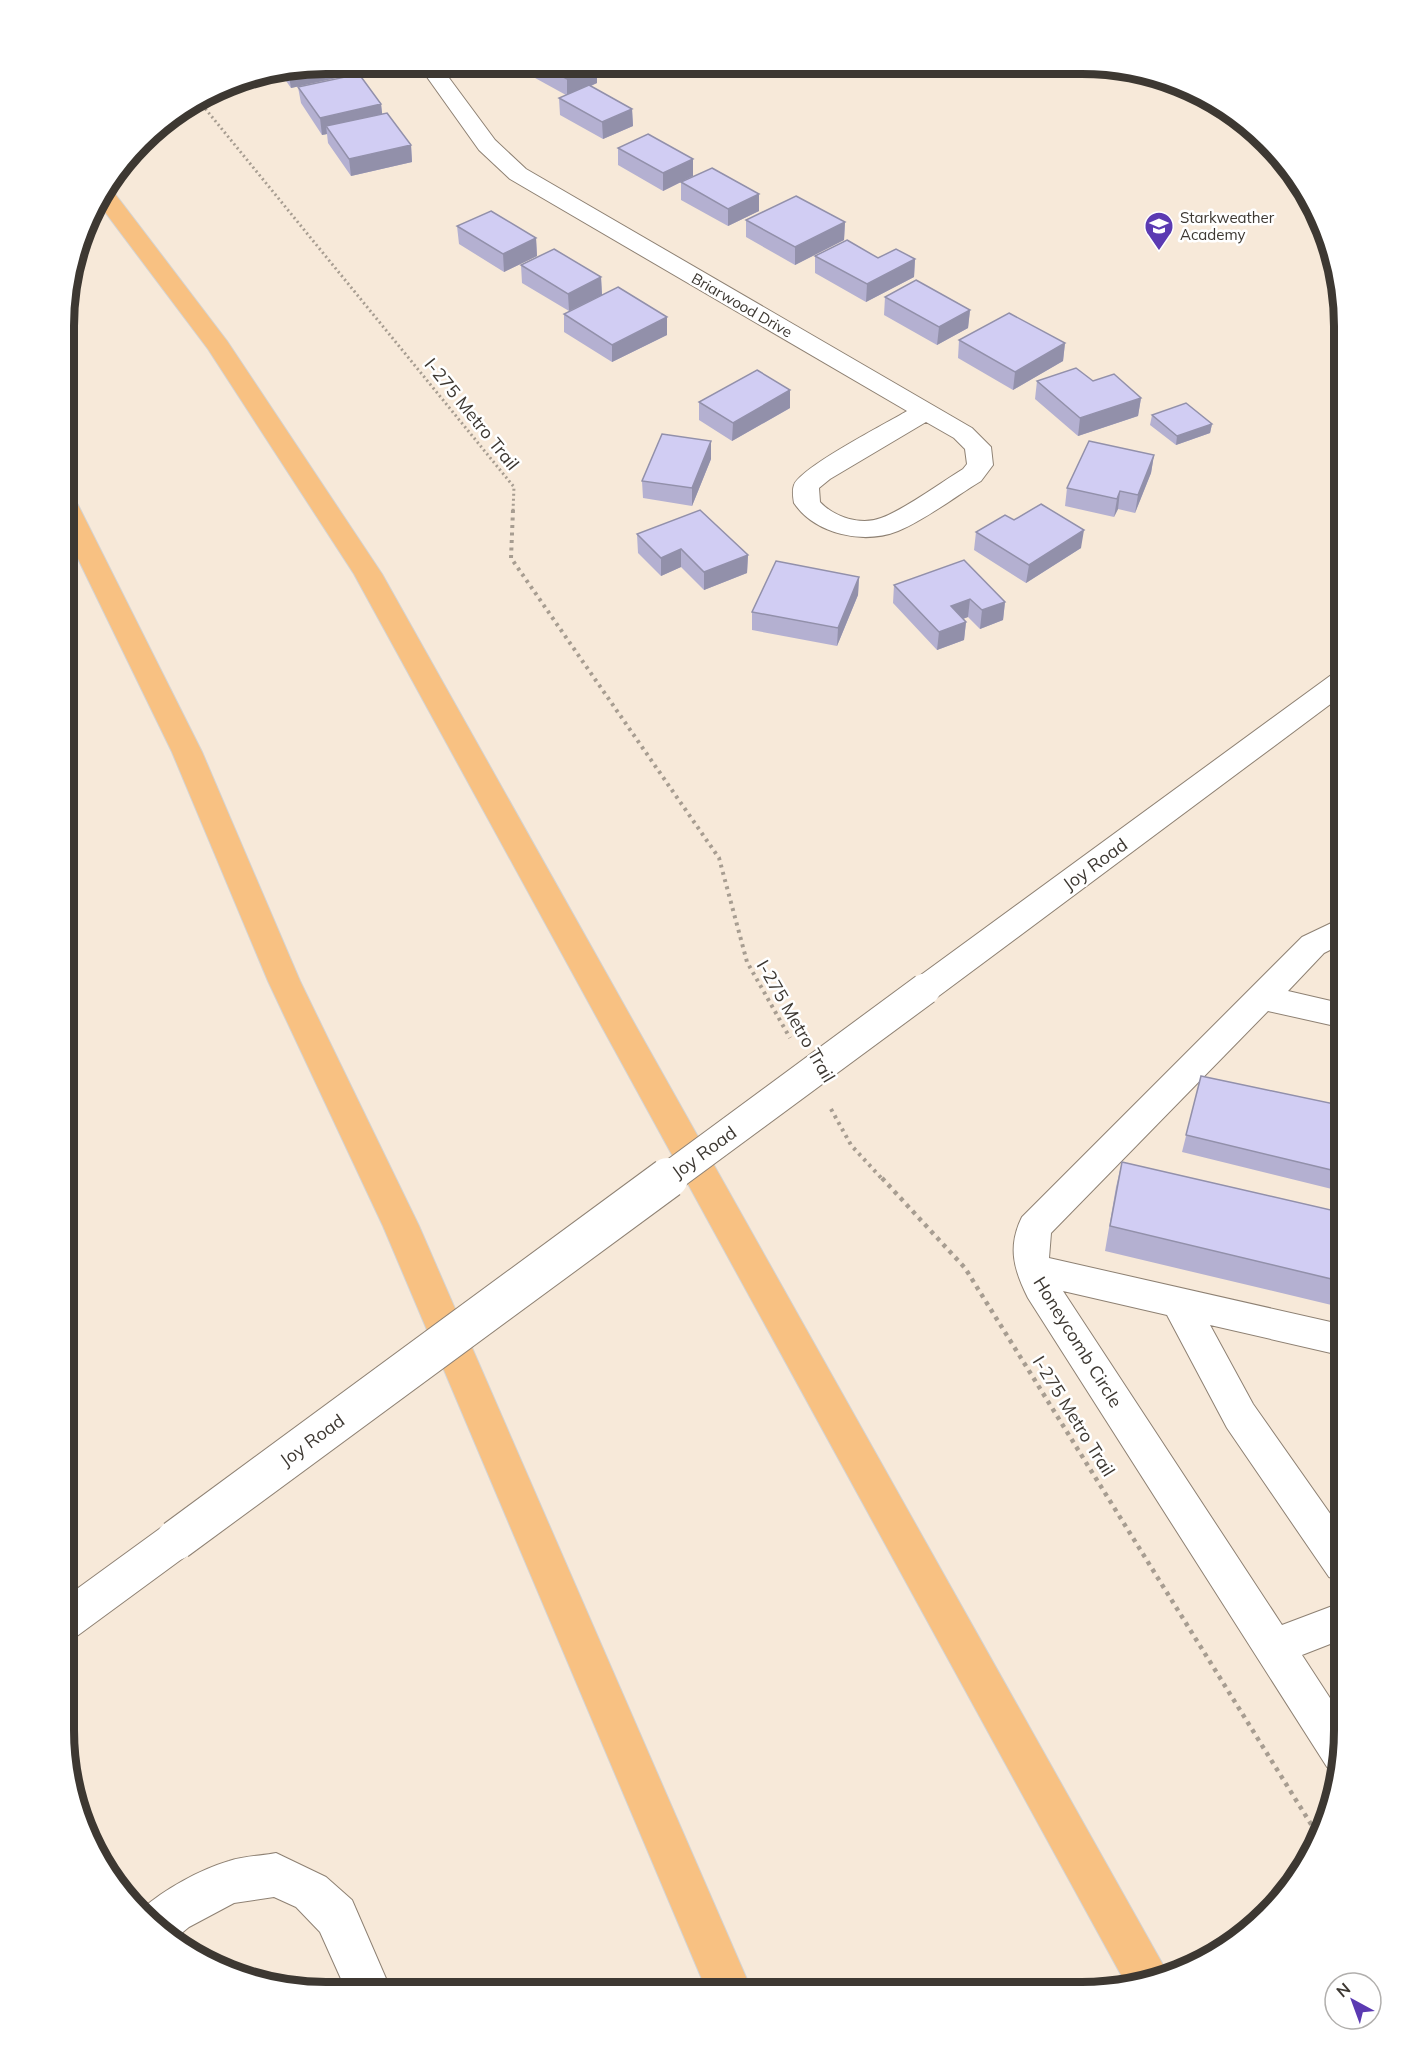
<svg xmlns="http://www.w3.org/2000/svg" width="1407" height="2055" font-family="Mulish,sans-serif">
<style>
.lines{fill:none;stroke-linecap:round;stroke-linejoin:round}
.minor-casing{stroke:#8e8173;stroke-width:2}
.highway-casing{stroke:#d4d3d2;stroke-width:2}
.path-far2{stroke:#a79d91;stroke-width:3;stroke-dasharray:2 3;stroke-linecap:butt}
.path-far1{stroke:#a79d91;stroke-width:4;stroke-dasharray:3 4.5;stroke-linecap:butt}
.path{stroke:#a79d91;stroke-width:4.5;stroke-dasharray:4 5;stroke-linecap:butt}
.minor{fill:#fff;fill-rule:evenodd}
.highway{fill:#f8c182;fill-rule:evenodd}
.minor-bridge-far1-casing{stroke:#8e8173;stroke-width:33;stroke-linecap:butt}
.minor-bridge-casing{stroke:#8e8173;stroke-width:42;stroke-linecap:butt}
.minor-bridge-far1{stroke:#fff;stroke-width:31}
.minor-bridge{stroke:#fff;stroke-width:40}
.wall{fill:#b4b0d1}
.shaded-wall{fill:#9290aa}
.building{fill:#d1cdf3;stroke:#9290aa;stroke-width:1.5}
.labels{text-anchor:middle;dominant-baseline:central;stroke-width:5;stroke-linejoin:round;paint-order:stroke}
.far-poi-label{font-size:15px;fill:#3d3832;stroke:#fff;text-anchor:start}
.far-street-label{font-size:15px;fill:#3d3832;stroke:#fff}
.street-label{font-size:18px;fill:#3d3832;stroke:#fff}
.rim{fill:none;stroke:#3d3832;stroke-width:8}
</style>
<rect width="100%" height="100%" fill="#f7e9d9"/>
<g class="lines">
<!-- minor casing -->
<g class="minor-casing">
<path id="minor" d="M417,63H438L495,140L526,169L972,428L991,447L993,465L981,481C956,496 925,520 898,531C863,545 815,534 794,503C793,497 792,490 794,485C801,467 887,423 907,411L510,179L479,150ZM926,422L954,438L965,449L967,464L963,469C940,483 904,510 881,518C861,526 834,517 820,502L819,488L830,479Z
M1344,671V694L936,998L925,1001L914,998L909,989L914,980L1334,673Z
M1344,917V943L1324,953L1288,991L1344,1004V1028L1268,1011L1051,1233L1049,1258L1344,1325V1356L1210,1325L1253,1404L1343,1532V1582L1329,1577L1227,1428L1167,1315L1063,1291L1282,1625L1343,1602V1639L1302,1655L1343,1718V1747L1338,1772L1327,1767L1028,1298C1014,1270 1007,1247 1022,1217L1302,937Z
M176,1522L190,1527L196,1540L190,1553L77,1636L63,1642V1599L162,1527Z
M276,1853L326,1877L352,1900L391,1990H346L320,1932L296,1907L274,1897L234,1903L189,1927L172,1941L142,1909C165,1889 199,1870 229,1861C244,1856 261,1856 276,1853Z"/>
</g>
<!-- highway casing -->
<g class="highway-casing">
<path id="highway" d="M106,185L109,186L227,341L382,574L1167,1972L1125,1982L354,574L208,349L96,200Z
M65,497L74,499L78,505L202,752L300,981L419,1226L752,1991H707L383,1226L268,981L172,752L65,532Z"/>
</g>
<!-- path-far2 -->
<path class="path-far2" d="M199,101L514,487L513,511"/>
<!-- path-far1 -->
<path class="path-far1" d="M513,510L511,558L719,858L747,962L790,1038
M831,1109L851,1145L883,1180"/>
<!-- path -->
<path class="path" d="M882,1178L965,1268L1319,1837"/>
<!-- minor -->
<use href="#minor" class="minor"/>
<!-- highway -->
<use href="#highway" class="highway"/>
<!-- minor-bridge-far1 casing -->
<g class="minor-bridge-far1-casing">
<path id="minor-bridge-far1" d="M666,1180L925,989"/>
</g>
<!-- minor-bridge casing -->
<g class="minor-bridge-casing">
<path id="minor-bridge" d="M176,1540L668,1178"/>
</g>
<!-- minor-bridge-far1 -->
<use href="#minor-bridge-far1" class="minor-bridge-far1"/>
<!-- minor-bridge -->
<use href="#minor-bridge" class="minor-bridge"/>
</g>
<!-- wall -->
<path class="wall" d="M326,63H349L350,75L291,88L279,71Z
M525,64H592L597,66V83L591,86L632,109L633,126L603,139L560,115L559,98L566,95L526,73Z
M298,87L381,104L382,114L411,145L412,162L351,176L328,143L327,134L322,135L301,103Z
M618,148L693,159V176L663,191L618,165Z
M681,182L759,194V211L728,226L681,200Z
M746,220L845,222L844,240L795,265L746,237Z
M457,226L536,238L537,256L504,272L459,244Z
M815,256L915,259L914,277L866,302L815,273Z
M521,265L601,277L602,295L569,311L522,283Z
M885,297L970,310L968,328L937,345L884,315Z
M564,314L667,317V335L612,362L564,332Z
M959,340L1065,343L1063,361L1013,390L958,358Z
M1037,381H1093L1141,398L1138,416L1078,436L1035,399Z
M790,390V408L732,441L699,420V402Z
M1152,415L1212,424L1210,433L1176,445L1150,425Z
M1154,455L1151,473L1135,513L1118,509L1114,517L1065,506L1067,488Z
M711,459L692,506L643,498L642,481Z
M1014,520L1081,548L1026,583L974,550L976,532Z
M637,534L748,555L747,573L704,590L681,567L661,576L638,553Z
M859,577L858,595L837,646L752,630V612Z
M894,585L1005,602L1003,620L980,629L968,617L963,619L966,622L964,640L937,650L893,603Z
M1201,1076L1344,1106V1192L1182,1152Z
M1122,1162L1344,1213V1308L1105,1251L1116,1187Z"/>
<!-- shaded-wall -->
<path class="shaded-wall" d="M326,63H349L350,75L291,88L288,71Z
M597,66V83L567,96V79Z
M381,104L383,121L326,126L327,134L322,135L320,118Z
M632,109L633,126L603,139L602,122Z
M411,145L412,162L351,176L349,159Z
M693,159V176L663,191V173Z
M759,194V211L728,226V209Z
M845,222L844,240L795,265V247Z
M536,238L537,256L504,272L503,254Z
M915,259L914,277L866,302L867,284Z
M601,277L602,295L569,311L568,294Z
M970,310L968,328L937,345L939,327Z
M667,317V335L612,362V345Z
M1065,343L1063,361L1013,390L1015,372Z
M790,390V408L732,441L733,423Z
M1141,398L1138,416L1078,436L1080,418Z
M1212,424L1210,433L1176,445L1177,436Z
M711,441V459L692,506V488Z
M1154,455L1151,473L1135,513L1138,495Z
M1120,491L1118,509L1114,517L1117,499Z
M1084,530L1081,548L1026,583L1029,565Z
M681,549V567L661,576V558Z
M748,555L747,573L704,590V572Z
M859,577L858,595L837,646L838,628Z
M970,599L968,617L949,624L951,606Z
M1005,602L1003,620L980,629L982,610Z
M966,622L964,640L937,650L939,632Z"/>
<!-- building -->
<path class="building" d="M326,63L288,71L287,69Z
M538,64H592L597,66L567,79Z
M359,74L381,104L320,118L298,87Z
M589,85L632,109L602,122L559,98Z
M387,113L411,145L349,159L326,126Z
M648,134L693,159L663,173L618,148Z
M712,168L759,194L728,209L681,182Z
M796,196L845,222L795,247L746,220Z
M491,211L536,238L503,254L457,226Z
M847,240L878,258L896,249L915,259L867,284L815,256Z
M554,249L601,277L568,294L521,265Z
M916,280L970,310L939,327L885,297Z
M618,287L667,317L612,345L564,314Z
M1009,313L1065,343L1015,372L959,340Z
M1076,368L1093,381L1114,374L1141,398L1080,418L1037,381Z
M757,370L790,390L733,423L699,402Z
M1186,403L1212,424L1177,436L1152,415Z
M662,434L711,441L692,488L642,481Z
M1089,441L1154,455L1138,495L1120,491L1117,499L1067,488Z
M1041,504L1084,530L1029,565L976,532L1005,515L1014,520Z
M700,510L748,555L704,572L681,549L661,558L637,534Z
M964,560L1005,602L982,610L970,599L951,606L966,622L939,632L894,585Z
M776,561L859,577L838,628L752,612Z
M1201,1076L1344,1106V1173L1186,1135Z
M1122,1162L1344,1213V1282L1110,1226Z"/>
<!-- icons -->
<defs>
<g id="school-pin" transform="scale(1.5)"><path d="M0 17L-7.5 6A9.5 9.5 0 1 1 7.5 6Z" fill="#5b3ab2" stroke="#fff"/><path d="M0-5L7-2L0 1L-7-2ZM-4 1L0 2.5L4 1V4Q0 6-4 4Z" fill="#fff"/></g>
</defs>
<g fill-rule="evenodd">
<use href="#school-pin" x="1159" y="226"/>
</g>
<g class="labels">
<!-- far-poi labels -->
<g class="far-poi-label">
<text x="1180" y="217">Starkweather<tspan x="1180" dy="17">Academy</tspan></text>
</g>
<!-- far-street labels -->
<g class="far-street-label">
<text transform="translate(742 305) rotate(30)">Briarwood Drive</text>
</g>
<!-- street labels -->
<g class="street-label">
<text transform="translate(472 414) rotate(51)">I-275 Metro Trail</text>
<text transform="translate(1095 864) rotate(-36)">Joy Road</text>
<text transform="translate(796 1021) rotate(60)">I-275 Metro Trail</text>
<text transform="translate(704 1152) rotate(-36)">Joy Road</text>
<text transform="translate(1078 1342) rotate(58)">Honeycomb Circle</text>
<text transform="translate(1074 1416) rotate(58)">I-275 Metro Trail</text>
<text transform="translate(312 1440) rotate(-36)">Joy Road</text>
</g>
</g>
<!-- crop -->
<path d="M0 0H1407V2055H0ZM326 74H1082A252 252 0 0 1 1334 326V1730A252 252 0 0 1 1082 1982H326A252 252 0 0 1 74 1730V326A252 252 0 0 1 326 74Z" fill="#fff" fill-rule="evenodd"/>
<path class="rim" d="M326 74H1082A252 252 0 0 1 1334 326V1730A252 252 0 0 1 1082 1982H326A252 252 0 0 1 74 1730V326A252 252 0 0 1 326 74Z"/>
<!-- north arrow -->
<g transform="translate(1353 2001) rotate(319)"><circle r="28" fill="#ffffff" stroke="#b1afad" stroke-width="1.5"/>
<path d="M0-4.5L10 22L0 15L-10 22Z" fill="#5b3ab2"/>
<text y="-9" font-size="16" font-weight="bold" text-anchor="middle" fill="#3d3832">N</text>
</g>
</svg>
